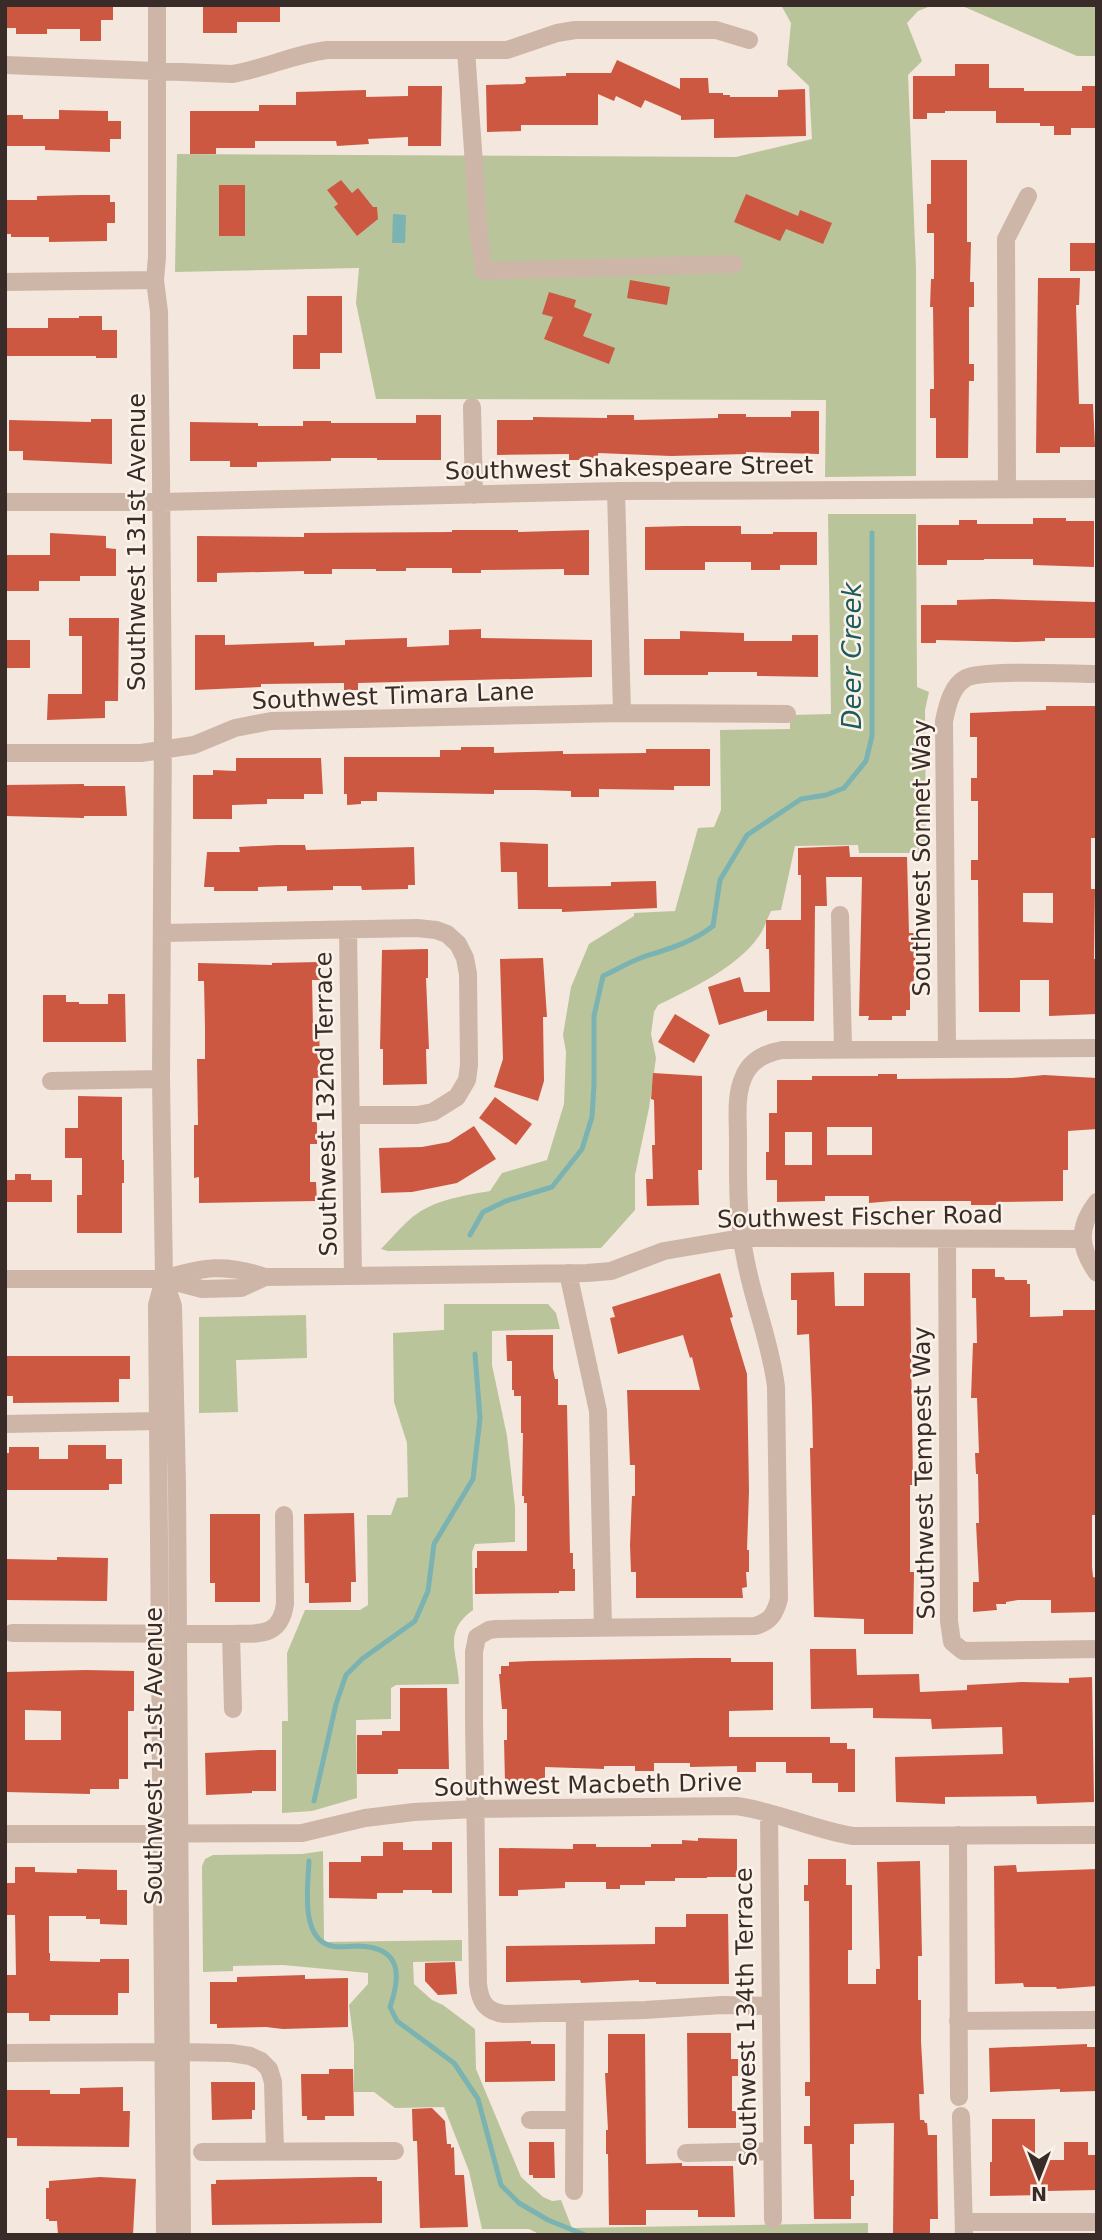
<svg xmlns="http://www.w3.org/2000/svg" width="1102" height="2240" font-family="'DejaVu Sans',sans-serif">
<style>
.green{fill:#bac49b}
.water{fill:#7ab3b1}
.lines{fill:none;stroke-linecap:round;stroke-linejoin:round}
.stream{stroke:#7ab3b1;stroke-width:5}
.building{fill:#cd5841;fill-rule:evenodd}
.minor{stroke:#cdb6a7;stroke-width:18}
.labels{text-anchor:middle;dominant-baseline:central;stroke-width:5;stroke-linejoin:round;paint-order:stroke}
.street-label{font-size:24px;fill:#392c28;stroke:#fbf2e9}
.water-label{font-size:26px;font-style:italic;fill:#1b5d5d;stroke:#fbf2e9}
</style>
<rect width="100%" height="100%" fill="#f4e7dd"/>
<!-- green -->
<path class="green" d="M781,5H933L918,11L907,23L922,61L908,75L916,268V476L825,477L826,400L376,399L356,303L359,268L175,272L177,154L736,157L812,139L809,86L787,65L791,23Z
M960,5H1097V56H1077Z
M828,514H916L917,687L929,692L925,710L926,853H859L858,845L795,846L781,910L771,911C767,919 764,929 759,936C738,967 691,989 658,1005L654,1012L651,1034L656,1058L649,1108L635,1175V1210L601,1248L388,1251L381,1249C390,1240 398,1230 408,1221C430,1200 462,1196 490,1191L502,1173L547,1160L564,1104L566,1052L563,1035L571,987L589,944L634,916V913L675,911L698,828L714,827L721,810L720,730L790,729V715L831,714Z
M444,1304H548L556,1313L560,1329L492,1331V1365L507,1436L515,1507V1542L475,1544L472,1552L473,1610C442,1632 458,1654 459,1684L396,1685L391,1688V1719L356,1720L357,1798L312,1811L282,1813V1721H288L287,1653L305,1610H360L368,1605L367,1515H391L397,1498L408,1497L407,1443L394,1402L393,1333L444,1330Z
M306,1315L307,1358L236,1360L238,1412L199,1413V1317Z
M323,1851L324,1942L462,1940V1961L413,1962L414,1984L432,2000L443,2005L475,2029L476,2069L521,2177L543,2197L552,2201L561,2200L572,2228L868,2223V2235H541L529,2229H482L469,2171L444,2107L395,2108L374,2092H354V2044L349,2005L368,1984V1973L283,1965L233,1966V1971L203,1972L202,1866L205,1859L213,1855L302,1854Z"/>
<!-- water -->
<path class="water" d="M393,214L406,215L405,243H392Z"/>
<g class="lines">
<!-- stream -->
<path class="stream" d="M470,1235L483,1212L506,1201L552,1187L582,1149L592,1117L594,1084V1016L603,976C616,970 629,962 643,957C668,949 691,943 713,926L720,880L747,835L801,799L826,795L844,788L866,761L872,736V533
M314,1801L336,1704L346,1675L362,1659L415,1621L428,1591L434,1544L473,1479L480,1418L475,1354
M309,1861C308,1884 302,1925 321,1941C332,1950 345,1946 358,1946C400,1947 402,1973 390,2007L397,2021L454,2063L478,2099L501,2185L519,2203L548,2220L585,2235"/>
</g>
<!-- building -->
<path class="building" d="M5,5H113V20H101V41H80V29H47V34H16V28H5Z
M203,5H280V22H237V33H203Z
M617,60L680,89V78H708L709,93H723V95H730V97H778V90L805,89L806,136L714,138V119L681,120V116L645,100L641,108L616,96L614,101L598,94V125H521V131L487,132L486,85L523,84L526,82L525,77L566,76V73H611Z
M955,64H989V88H1024V91H1082V86H1097V128H1071V135H1054V126H1040V123H996V111H945V113H927V119H913V76H955Z
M408,86H442L441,146H408V137L368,139L369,144L337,146L336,141H255V148H216V154H190V111H259V105H296V92L366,90V97L408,96Z
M59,110L108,111V121H121V139H110V152L45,150V146H5V115H23V119H59Z
M931,160H967V242H971L970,282H974V307H969V364H974V381H969L968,458H936V418H930V389H934L933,307H930L931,279H934V233H927V204H931Z
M341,180L352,193L358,188L373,207H377L378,219L357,236L334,207L338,204L327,190Z
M219,185H245V236H219Z
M746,194L798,216L800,210L832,223L823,244L786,229L780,241L734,222Z
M82,195H110V202H115V223H107V241L49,242V237H11V234H5V200H37V196Z
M1070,243H1097V271H1070Z
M1038,278H1080L1079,305H1076L1079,404H1093L1095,447H1060V453H1036Z
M630,280L670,287L667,305L627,298Z
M549,292L576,300L574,307L592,314L583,336L615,348L609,364L544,339L553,317L542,314Z
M307,296H342V353H320V369H293V335H307Z
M79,316H102V330H117V358H96V356H5V328H48V318H79Z
M791,411H819V454L746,452V454L671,456L598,453V460H569V454L497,455V420H533V417L607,418V415H634V420L718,418V414H746V417H791Z
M416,415H441V460H377V458H331V461L257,462V467H230V461H190V422L258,423V426H303V421H331V423H416Z
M91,419H112V464L23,460V451H9V420L91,422Z
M1033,518H1066V521H1094V567L1033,565V559H984V560H947V565H918V525H959V520H977V524H1033Z
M684,526H741V534H773V532H817V565H780V570H751V562H705V570H645V527Z
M452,530H518V532L589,530V575H564V569L481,570V573H452V568H406V571H376V569H332V574H304V571L217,573V582H197V536L304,537V533L452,532Z
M50,533L106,536V548L116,549V576H80V581H39V591H5V555H50Z
M994,599L1095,602V638H1045V641L1016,642L936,640V643H921V605H957V600Z
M69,618H119L118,701H105V718L47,720L48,694H82V636H69Z
M481,629V638L592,640V677L358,683V690H344V683L261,684V687L195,690V635H225V645L314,642V646L345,645V640L407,638V647L449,645V630Z
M680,631L744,633V641H792V635H818V677L757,676V672H708V675H644V639H680Z
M5,640H30V668H5Z
M1046,706H1097L1095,766L1096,838H1091V889H1095L1094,959H1097V1014L1049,1016V980H1020V1012H979L978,880H971V860H978V801H971V778H977V737H970V713L1046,710ZM1023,893H1053V923L1023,922Z
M461,747H494V753L563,751V754L646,753V749H710V786H674V790L599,789V797H571V791L534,790H494V794L377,792V801H361V804L347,805V794H344V757H440V750H461Z
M236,758H321L323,794H304V799H267V804L232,805V819H193V775H213V770L236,771Z
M84,784V786H125L127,816H84V818L5,816V785Z
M500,842L548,844V887L611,886V882L656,881L657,908L562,912V909H518L517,872H501Z
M277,845H305L306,850L414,847L415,885H408V889L362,890L361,886H333V890L287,891V886L258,887V891H214V887H204L207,852H240L239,847Z
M849,846L850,857H907L909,933H917L913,991H910V1010H906V1016H892V1020H868L869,1016H859L862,877H826L827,906H815L814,1021H767V1010L719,1025L708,987L740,977L744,992H770L769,949H766V920H801V875H798V848Z
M428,949V978H426L429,1049H426L427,1084L383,1085V1049H380L382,950Z
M543,958L547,1017H543L544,1081L538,1101L494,1087L503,1059L500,959Z
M320,962V980H312L313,1027H319L320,1061V1078H313L312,1122H317V1144H310V1182H316L317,1201L199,1203V1177L194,1178V1125H198L197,1059H205V1027L204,981H198V963L272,965V963Z
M108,994H125L126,1042H43V995H66V1002H79V1004H108Z
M675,1014L710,1035L694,1063L658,1042Z
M653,1073L702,1076V1170H698L699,1205L647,1206L646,1179H653L652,1145H655L654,1100L651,1099Z
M878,1074H897V1079L1012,1078L1044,1075L1097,1078V1129L1068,1131V1170H1063V1201L998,1202V1205H971V1201H893L869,1203V1196H825V1201L777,1202V1180H766V1152H769V1113H777V1080H812V1076H878ZM827,1127H872V1155H827ZM785,1132H812V1165H785Z
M78,1096L122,1097V1160H124V1183H122V1233H77V1195H82V1158H65V1128H78Z
M495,1097L532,1124L516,1145L479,1118Z
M474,1126L496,1159L457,1183L412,1192L381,1193L379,1148L422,1147L449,1142Z
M15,1174H31V1180H52V1202H5V1180H15Z
M972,1269H995V1277H1004L1005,1280H1027V1284H1030V1317L1063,1316V1310H1097V1515H1092V1567L1093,1577L1097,1578V1612L1051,1613V1600H1018L1006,1602V1604H996L997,1610L973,1612V1582H979L976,1523H979L978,1474H976L975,1453H979L977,1398H971L973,1343H977L976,1298H972Z
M834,1272L835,1306H864V1273H910L913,1485H910V1572H914L913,1634H864V1619L814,1617L810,1448H813L812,1405L809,1334L797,1335V1300H791V1273Z
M720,1273L733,1317L730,1318L747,1374L749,1491L747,1550H749V1572H746L747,1587L742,1588L743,1598H636V1572H631L630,1545L632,1496H635V1465H630L627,1390H700L692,1357L690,1358L683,1335L618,1354L610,1318L615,1317L612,1307Z
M506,1335H553V1369L555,1379H558V1405H567L570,1553H573V1569H575V1591H559V1593L475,1594V1568H477V1551H527V1503H524V1496H522L523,1433H521V1396H514V1390H512V1361H507Z
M5,1356H130V1379H119V1402L13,1403V1396H5Z
M68,1445H106V1459H122V1484H109V1490H5V1453H9V1447H39V1459H68Z
M354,1513L356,1582H351V1602L309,1603V1583H305L304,1514Z
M210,1514H260V1602H215V1583H210Z
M57,1557L108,1558L107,1601L5,1600V1559L57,1560Z
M810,1649H856L857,1675L919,1674L920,1692L967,1690V1685L1022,1682L1069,1683V1678L1092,1677L1094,1802L1037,1804L1036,1796L945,1797V1804L896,1802L895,1757L1003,1754L1002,1727L932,1729L931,1719L873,1718V1708L811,1709Z
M695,1658H731V1662H773V1710L729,1711V1737H830V1743H847V1749H855V1792H838V1783H812V1773H786V1762H756V1772H737V1766L690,1767V1763H654V1771H635V1766H604V1769L545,1767V1781H505L504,1740H507V1709H502L499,1674H501V1666H509V1662L531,1661Z
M86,1670L134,1671V1711H128V1779H119V1789H90V1794L5,1792V1672ZM25,1710L61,1711V1740H25Z
M400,1688H447L449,1769H398V1774H357V1735H382V1731H400Z
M260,1750H276V1791H252V1793L206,1795L205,1753Z
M698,1838L737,1839V1877H707V1878H675V1881H645V1885H620V1889H606V1882H565V1888L518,1890V1896H499V1848L573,1849V1844H596V1847H651V1844H682V1840L698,1841Z
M383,1842H403V1850H432V1842H452V1893H432V1890H403V1893H377V1899L329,1898V1862H361V1856H383Z
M808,1859H846V1885H852V1950H848V1984H876V1969H880L877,1862L920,1861L922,1956H918V2000H921V2041L924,2094H919L920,2120H924L925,2123H927L928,2135H937V2144L938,2219H930V2235H893L894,2123L854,2124V2144H850V2180H854V2196H851V2219H814L812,2144H804V2126H810V2096H805V2082H810L809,1901H804V1885H808Z
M1016,1865L1017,1872L1097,1869V1986L1057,1989L1056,1987H1024L1023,1983L995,1984L994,1866Z
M15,1867H35V1872L77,1873V1869L117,1870V1890H127V1925L100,1924V1919H86V1916H49V1953H50V1961L100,1962V1959H129V1993H118V2015H50V2021H29V2013H5V1975H16L15,1915H5V1883H15Z
M686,1914H728L729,1984H656V1982H639V1980L581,1983L580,1980L506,1982V1946L655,1944V1927H686Z
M455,1962L457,1994L438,1995L425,1981V1963Z
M305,1975V1979L348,1978V2027L283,2029L266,2027L217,2028V2024H210V1982H237V1977Z
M687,2033H731V2059H738V2076H732V2111H736V2128H688Z
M608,2034H645L646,2164L682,2163V2166H733L735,2217H698V2210H646V2225H609L608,2154H606V2130H608L605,2073H608Z
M531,2041V2044H555V2081L485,2082V2042Z
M1087,2044V2047H1097V2091L1060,2092V2089L990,2092L989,2048Z
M329,2069H353L354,2116H325V2120H307V2116H302L301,2074H329Z
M211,2082H255V2110H252V2119L212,2120Z
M123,2087V2111H130L129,2147L17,2146V2138H5V2090H50V2094H80V2088Z
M432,2108L445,2121L447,2144H451V2148L454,2147L455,2175H464L468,2227L420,2228L417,2141H413L412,2109Z
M992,2119H1035V2160H1064V2142H1088V2155H1097V2190L1047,2191V2195L990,2196V2162H992Z
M529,2142H554L555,2178H533V2175H529Z
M100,2177L136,2179L133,2235H58L57,2221H49V2219H46V2188H49V2181Z
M359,2177H377V2181H382V2223L212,2225L211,2184H216V2180Z"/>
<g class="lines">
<!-- minor -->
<path class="minor" d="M157,5V257L155,280L159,312L161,476L163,721L161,1079L164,1279L157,1305L165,2235
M466,50L479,236L484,271L734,264
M5,65L232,74C264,69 294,54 327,50H507L557,33L575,30H716L749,40
M5,282L155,280
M472,407L474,495
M1007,489L1006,239L1028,196
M616,491L622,713
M5,502H161L616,491L1097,489
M5,753H141L194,745L235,728L271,721L622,713L787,714
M840,915L843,1049
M348,930L353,1276
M162,933L417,928L436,930L447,934L458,944L465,958L468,974L469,1065L467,1080L457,1097L433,1112L417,1115H351
M947,1049L944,721C947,707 951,686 966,678C984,669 1072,674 1097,674
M51,1081L161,1079
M1097,1202C1077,1228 1079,1247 1097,1273
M947,1240L949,1621L952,1642L963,1651L1097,1649
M568,1273L598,1411L603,1628
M5,1279H164L202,1289L241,1288L265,1277
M164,1279L173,1306L177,1486L182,2235
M164,1279C203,1267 225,1263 265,1277L587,1273L611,1271L664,1251L741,1238L1082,1239
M5,1424L158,1421
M12,1633L231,1634C259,1633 280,1638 285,1604L284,1515
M231,1634L233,1709
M769,1813L773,2220
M5,1834L302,1833L365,1818L414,1812L475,1809L736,1806C777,1811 813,1830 853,1836L1097,1835
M958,1835L959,2097
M770,2006L722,2005L645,2010L505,2014C486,2012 480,2002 478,1984L474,1720V1652L477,1637L489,1630L496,1629L755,1626C770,1622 775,1614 779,1599L776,1387C771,1344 754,1304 746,1262C737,1221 738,1180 738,1139C738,1118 735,1095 744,1076C751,1060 766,1053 782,1050L1097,1048
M958,2021L1097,2020
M5,2053L181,2052L231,2053L250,2056L261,2061L269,2069L273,2082L275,2152
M961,2116L964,2235
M530,2120H574
M202,2152L395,2151
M686,2153L772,2151
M574,2191L575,2013
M964,2222H1097"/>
</g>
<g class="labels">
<!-- street labels -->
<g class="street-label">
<text transform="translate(629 468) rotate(-1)">Southwest Shakespeare Street</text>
<text transform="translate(137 542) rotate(-90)">Southwest 131st Avenue</text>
<text transform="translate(393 696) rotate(-2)">Southwest Timara Lane</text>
<text transform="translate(922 858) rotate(-90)">Southwest Sonnet Way</text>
<text transform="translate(326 1104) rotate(-91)">Southwest 132nd Terrace</text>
<text transform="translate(860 1217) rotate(-1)">Southwest Fischer Road</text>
<text transform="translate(924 1473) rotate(-91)">Southwest Tempest Way</text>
<text transform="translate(154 1756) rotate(-90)">Southwest 131st Avenue</text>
<text transform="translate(588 1785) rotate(-1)">Southwest Macbeth Drive</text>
<text transform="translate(746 2017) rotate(-91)">Southwest 134th Terrace</text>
</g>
<!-- water labels -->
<g class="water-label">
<text transform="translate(852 656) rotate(-90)">Deer Creek</text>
</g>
</g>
<!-- border -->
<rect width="1102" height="2240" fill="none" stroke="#392c28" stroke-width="14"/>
<!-- north arrow -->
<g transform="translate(1039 2177) rotate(180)" stroke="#fbf2e9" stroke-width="5" paint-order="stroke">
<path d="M0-5L12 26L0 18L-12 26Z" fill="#392c28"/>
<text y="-10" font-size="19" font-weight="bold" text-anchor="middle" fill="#392c28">N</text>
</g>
</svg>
